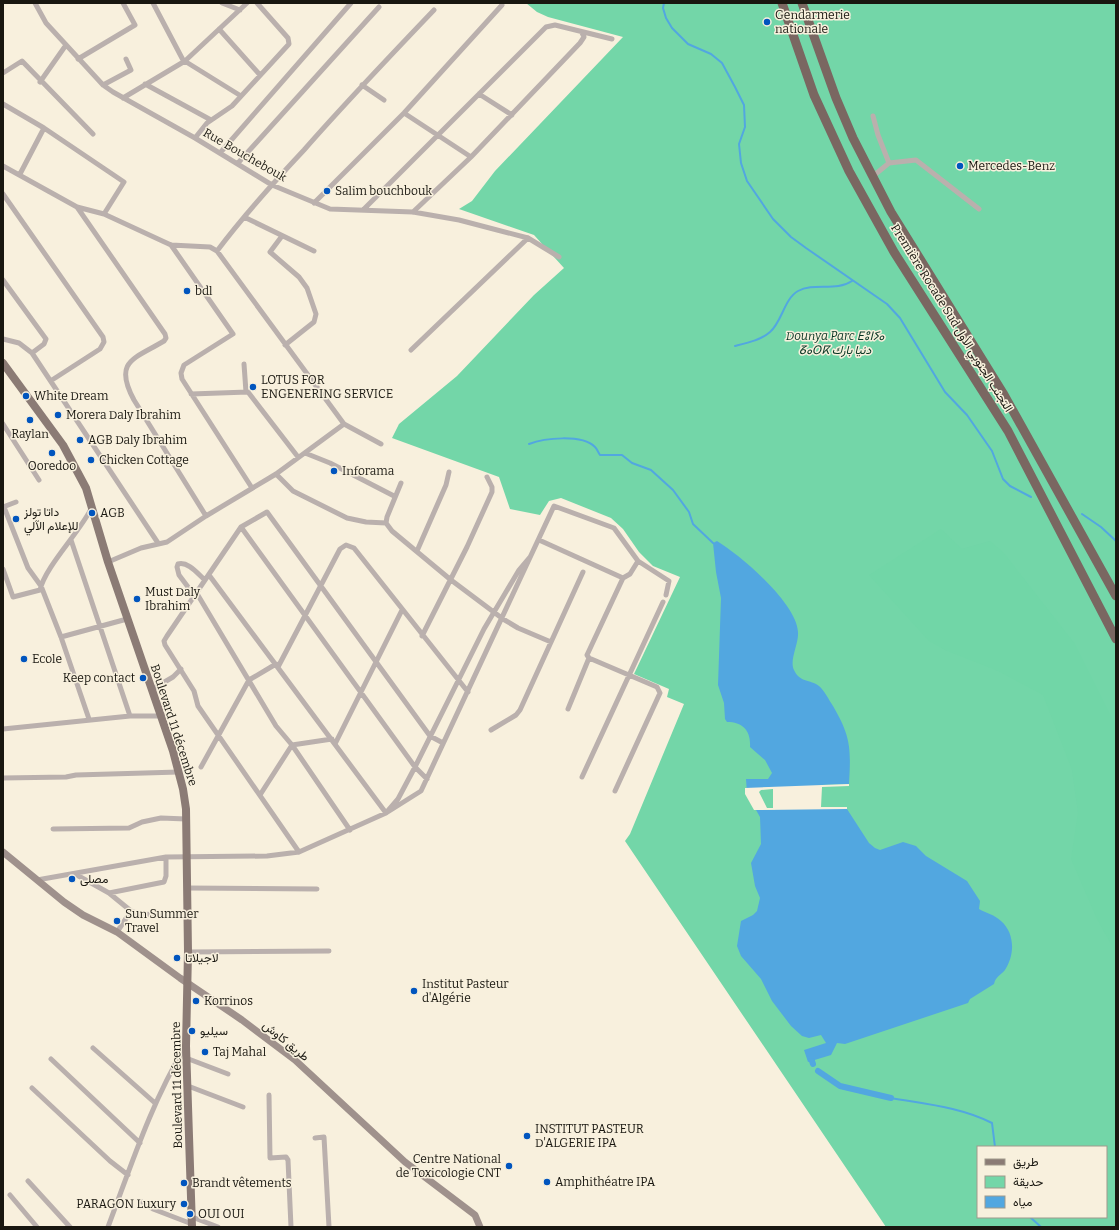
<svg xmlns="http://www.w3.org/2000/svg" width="1119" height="1230" font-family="Bitter,Vazirmatn,'Noto Sans Tifinagh',serif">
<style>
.green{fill:#73d6a8;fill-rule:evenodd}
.forest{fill:#71d6a7}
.water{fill:#52a7e0;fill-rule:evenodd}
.pier{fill:#f8f0dd;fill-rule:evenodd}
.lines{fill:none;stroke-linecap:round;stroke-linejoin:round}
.stream{stroke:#52a7e0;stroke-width:2}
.canal{stroke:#52a7e0;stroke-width:6}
.street{stroke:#bab0ad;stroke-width:5}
.secondary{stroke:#9f918c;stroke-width:7}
.primary{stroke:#8b7b75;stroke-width:8}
.highway{stroke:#7a6761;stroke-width:9}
.poi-dot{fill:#0155be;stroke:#f8f0dd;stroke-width:1.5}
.labels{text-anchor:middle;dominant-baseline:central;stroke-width:3;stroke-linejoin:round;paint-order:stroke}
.poi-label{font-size:12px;fill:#191710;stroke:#f8f0dd;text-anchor:start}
.street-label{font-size:12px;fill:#191710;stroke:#f8f0dd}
.park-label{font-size:12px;font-style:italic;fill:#073523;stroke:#f8f0dd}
</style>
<rect width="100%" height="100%" fill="#f8f0dd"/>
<!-- green -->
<path class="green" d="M526,3H1116V1227H886L625,841L630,834L684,704L667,697L669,689L634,674L680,577L653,566L639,552L623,529L611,518L561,498L549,501L540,515L510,509L499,477L392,438L399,424L457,376L534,295L564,268L534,235L459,209L472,201L495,171L623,37L548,17L537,12ZM978,1147H1106V1217H978Z"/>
<!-- forest -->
<path class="forest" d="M941,529L962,549L990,541L1004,553L1075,644L1116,726V953L1097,919L1071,859L1078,812L1072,770L1043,695L998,671L945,650L929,641L869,575Z"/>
<!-- water -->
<path class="water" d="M717,541C740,555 797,603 798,632C799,644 789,660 794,670C800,683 810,679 819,686C824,690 829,700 833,706C851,737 851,748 849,784L820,785L819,809H847L869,843L875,848L880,850L903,842L916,846L926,856L967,881L980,901L979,909C986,913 995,915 1001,921C1015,933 1015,955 1005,970C1000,976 996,976 994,984L970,999L968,1003L845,1044L837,1043L831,1055L808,1062L804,1050L826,1043L821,1035L809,1038L802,1036L791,1026L772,1001L761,979L741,956L737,946L741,921L753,915L757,911L760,898L755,886L751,863L761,844L760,817L747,794L746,779H768L772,773L765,760L750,747C751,731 743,722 727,722L725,719L724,703L718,685L721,598L716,572L713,543ZM775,787V810H766L757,792L760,788Z"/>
<!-- pier -->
<path class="pier" d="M849,784V786L822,787L821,807H847V809L754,810L745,794V788ZM773,789V808H767L759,792L761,790Z"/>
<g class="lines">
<!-- stream -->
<path class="stream" d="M664,3L663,8L666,18L672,28L688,44L711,54L722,63L735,87L744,105L745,127L739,144L741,163L747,181L773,219L791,237L806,248L887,304L900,318L945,392L967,415L992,451L1003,479L1010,486L1031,497
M735,346C747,343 761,340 770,332C782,322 784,299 798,291C814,282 836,292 852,281
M529,444C544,438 582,434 595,447C597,449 598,452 600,455H622L632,463L651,470L673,490L689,512L693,524L713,543
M1082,514L1101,527L1116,541
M891,1098C925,1104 961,1107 992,1123L995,1147
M1030,1217L1041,1227"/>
<!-- canal -->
<path class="canal" d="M812,1061L813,1064
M818,1071L840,1086L891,1098"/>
<!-- street -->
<path class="street" d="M35,3L46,23L103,85L113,92L195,138L272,185L330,209L413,212L459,220L528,238L559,257
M153,3L183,60L241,96
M222,3L240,10
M219,29L260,75
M78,59L135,25L123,3
M3,73L22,61L93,134
M40,82L66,45
M145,84L211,120
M103,85L131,70L126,59
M362,85L384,100
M479,94L512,115
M123,98L185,61L247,3
M3,104L44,128L124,182L104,214
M404,113L471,157
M873,116L878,135L889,163
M195,138L207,123L232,106L289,44L288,38L257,3
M220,153L351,3
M238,163L379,7
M3,166L77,207L104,214L171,245L210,247L217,251L344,424L381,444
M20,174L44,128
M872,177L889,163L916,160L979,209
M3,194L103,337L104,342L100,349L52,380
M314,203L404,113L502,5
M77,207L165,334L166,338L164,341C134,359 113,361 134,400L206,516
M364,209L546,27L555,25L612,39
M413,212L471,157L580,43L584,37L582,33
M244,217L314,251
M282,236L270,252L299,277L307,288L316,314L314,322L285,345
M171,245L233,334L184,365L181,373L182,379L252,488
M217,251C244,215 274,182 304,150C346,102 390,56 434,10
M3,280L46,339L44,344L32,353
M3,339L19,343L32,353L158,543
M411,350L528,238
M244,364L246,392
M191,394L248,392L298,457
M3,424L39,480
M305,453L330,463L394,496
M276,474L293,491L347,518L366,522L386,523
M401,483L387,517L386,523L392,531L451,580L503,619L518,628L551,642
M3,507L16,502
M4,507L28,568L41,586L61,637L89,719
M241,527L415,767L427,779
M71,540L130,716
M539,540L623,578L587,655L589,658L657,687L660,693L615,791
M417,551L446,485L449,472
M108,562L141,548L167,542L206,516L276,474L344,424
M3,569L13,597L40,590C45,567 79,533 91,509
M209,575L386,813L398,799L415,767L484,629L519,570L530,557
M623,578L630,574L638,561
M196,592L276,726L292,745L350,830
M194,595L179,575L177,567L178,564C188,561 198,574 205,580
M422,636L467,547L492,492V487L487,477
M61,637L127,619
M278,667L340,549L346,545L354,548L468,692
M151,690L173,677L181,669
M568,709L589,658
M3,729L130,716H160
M491,730L516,715L520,710L583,572
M335,744L402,610
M201,767L249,680L276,664
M582,777L663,602
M3,778L66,777L76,775L179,772
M260,795L292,745L332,739
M53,829L129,828L142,822L161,818L186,819
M299,852L198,706L194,691L165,645L164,641L167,636L241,527L267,512L430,736L443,743
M75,874L109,893L164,882L166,876V857
M37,880L166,857L267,856L299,852L386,813L421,791L554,506L614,528L638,561L669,581L666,595
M187,888L317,889
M109,893L131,911L140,914L187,916
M117,932L131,911
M188,952L329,951
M93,1048L155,1103
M186,1058L228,1074
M51,1059L140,1143
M188,1086L243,1107
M32,1088L110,1161L128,1175
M269,1095L270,1158L286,1157L288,1160L291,1227
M315,1138L324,1137L329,1227
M28,1181L70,1227
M10,1195L37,1227
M142,1202L153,1209L192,1224
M192,1217L218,1227
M108,1227C131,1166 151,1103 185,1047"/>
<!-- secondary -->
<path class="secondary" d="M3,852L64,902L83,915L117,932L180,978L242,1020L295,1060L405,1162L475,1215L480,1227"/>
<!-- primary -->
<path class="primary" d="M3,363L63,445L86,488L108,562L173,751L183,789L186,809L188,952L186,1046L192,1227"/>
<!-- highway -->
<path class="highway" d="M782,3L814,95L849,171L894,252L1008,431L1116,639
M802,3L836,98L853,138L891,212L1003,393L1116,596"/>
</g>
<!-- markers -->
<g class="poi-dot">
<circle cx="767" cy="22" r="4"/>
<circle cx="960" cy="166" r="4"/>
<circle cx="327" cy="191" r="4"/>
<circle cx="187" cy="291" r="4"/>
<circle cx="253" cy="387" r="4"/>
<circle cx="26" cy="396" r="4"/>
<circle cx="58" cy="415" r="4"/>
<circle cx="30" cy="420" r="4"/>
<circle cx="80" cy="440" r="4"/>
<circle cx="52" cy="453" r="4"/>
<circle cx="91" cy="460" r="4"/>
<circle cx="334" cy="471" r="4"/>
<circle cx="92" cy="513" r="4"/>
<circle cx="16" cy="519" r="4"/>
<circle cx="137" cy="599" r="4"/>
<circle cx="24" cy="659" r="4"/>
<circle cx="143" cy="678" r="4"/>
<circle cx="72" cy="879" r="4"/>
<circle cx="117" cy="921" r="4"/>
<circle cx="177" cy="958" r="4"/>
<circle cx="414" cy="991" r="4"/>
<circle cx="196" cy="1001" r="4"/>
<circle cx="192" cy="1031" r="4"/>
<circle cx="205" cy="1052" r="4"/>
<circle cx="527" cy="1136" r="4"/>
<circle cx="509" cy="1166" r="4"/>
<circle cx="547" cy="1182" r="4"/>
<circle cx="184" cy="1183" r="4"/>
<circle cx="184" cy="1204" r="4"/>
<circle cx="190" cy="1214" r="4"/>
</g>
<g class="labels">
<!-- poi labels -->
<g class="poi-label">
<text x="775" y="15">Gendarmerie<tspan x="775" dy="14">nationale</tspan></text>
<text x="968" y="166">Mercedes-Benz</text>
<text x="335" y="191">Salim bouchbouk</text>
<text x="195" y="291">bdl</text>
<text x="261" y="380">LOTUS FOR<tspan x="261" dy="14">ENGENERING SERVICE</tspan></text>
<text x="34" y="396">White Dream</text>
<text x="66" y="415">Morera Daly Ibrahim</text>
<text x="30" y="434" text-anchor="middle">Raylan</text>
<text x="88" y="440">AGB Daly Ibrahim</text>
<text x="99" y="460">Chicken Cottage</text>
<text x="52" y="466" text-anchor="middle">Ooredoo</text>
<text x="342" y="471">Inforama</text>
<text x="24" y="512">داتا تولز<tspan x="24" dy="14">للإعلام الآلي</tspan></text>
<text x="100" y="513">AGB</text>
<text x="145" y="592">Must Daly<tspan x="145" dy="14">Ibrahim</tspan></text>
<text x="32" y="659">Ecole</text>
<text x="135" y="678" text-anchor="end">Keep contact</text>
<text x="80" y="879">مصلى</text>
<text x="125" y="914">Sun Summer<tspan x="125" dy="14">Travel</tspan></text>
<text x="185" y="958">لاجيلاتا</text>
<text x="422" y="984">Institut Pasteur<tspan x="422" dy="14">d'Algérie</tspan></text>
<text x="204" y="1001">Korrinos</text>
<text x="200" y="1031">سيليو</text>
<text x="213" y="1052">Taj Mahal</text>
<text x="535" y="1129">INSTITUT PASTEUR<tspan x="535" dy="14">D'ALGERIE IPA</tspan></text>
<text x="501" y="1159" text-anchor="end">Centre National<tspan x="501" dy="14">de Toxicologie CNT</tspan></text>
<text x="555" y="1182">Amphithéatre IPA</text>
<text x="192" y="1183">Brandt vêtements</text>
<text x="176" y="1204" text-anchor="end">PARAGON Luxury</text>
<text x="198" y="1214">OUI OUI</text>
</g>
<!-- street labels -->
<g class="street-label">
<text transform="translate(245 155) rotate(30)">Rue Bouchebouk</text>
<text transform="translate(952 318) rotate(58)">Première Rocade Sud التجنب الجنوبي الأول</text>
<text transform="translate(174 725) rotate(72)">Boulevard 11 décembre</text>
<text transform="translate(286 1041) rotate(39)">طريق كاوش</text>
<text transform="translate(177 1085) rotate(-91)">Boulevard 11 décembre</text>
</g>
<!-- park labels -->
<g class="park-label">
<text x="835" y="336">Dounya Parc ⴹⵓⵏⵢⴰ<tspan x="835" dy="14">ⵒⴰⵔⴽ دنيا بارك</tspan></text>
</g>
</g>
<!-- border -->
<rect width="1119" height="1230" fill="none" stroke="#191710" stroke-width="8"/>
<!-- legend -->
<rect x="977" y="1146" width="130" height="72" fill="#f8f0dd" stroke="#9f998b"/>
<rect x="985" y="1159" width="20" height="6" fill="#8b7b75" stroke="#9f998b"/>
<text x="1013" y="1166" font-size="12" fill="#191710">طريق</text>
<rect x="985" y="1176" width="20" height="12" fill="#73d6a8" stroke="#9f998b"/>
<text x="1013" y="1186" font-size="12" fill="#191710">حديقة</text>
<rect x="985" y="1196" width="20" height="12" fill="#52a7e0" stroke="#9f998b"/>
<text x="1013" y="1206" font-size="12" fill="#191710">مياه</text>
</svg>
